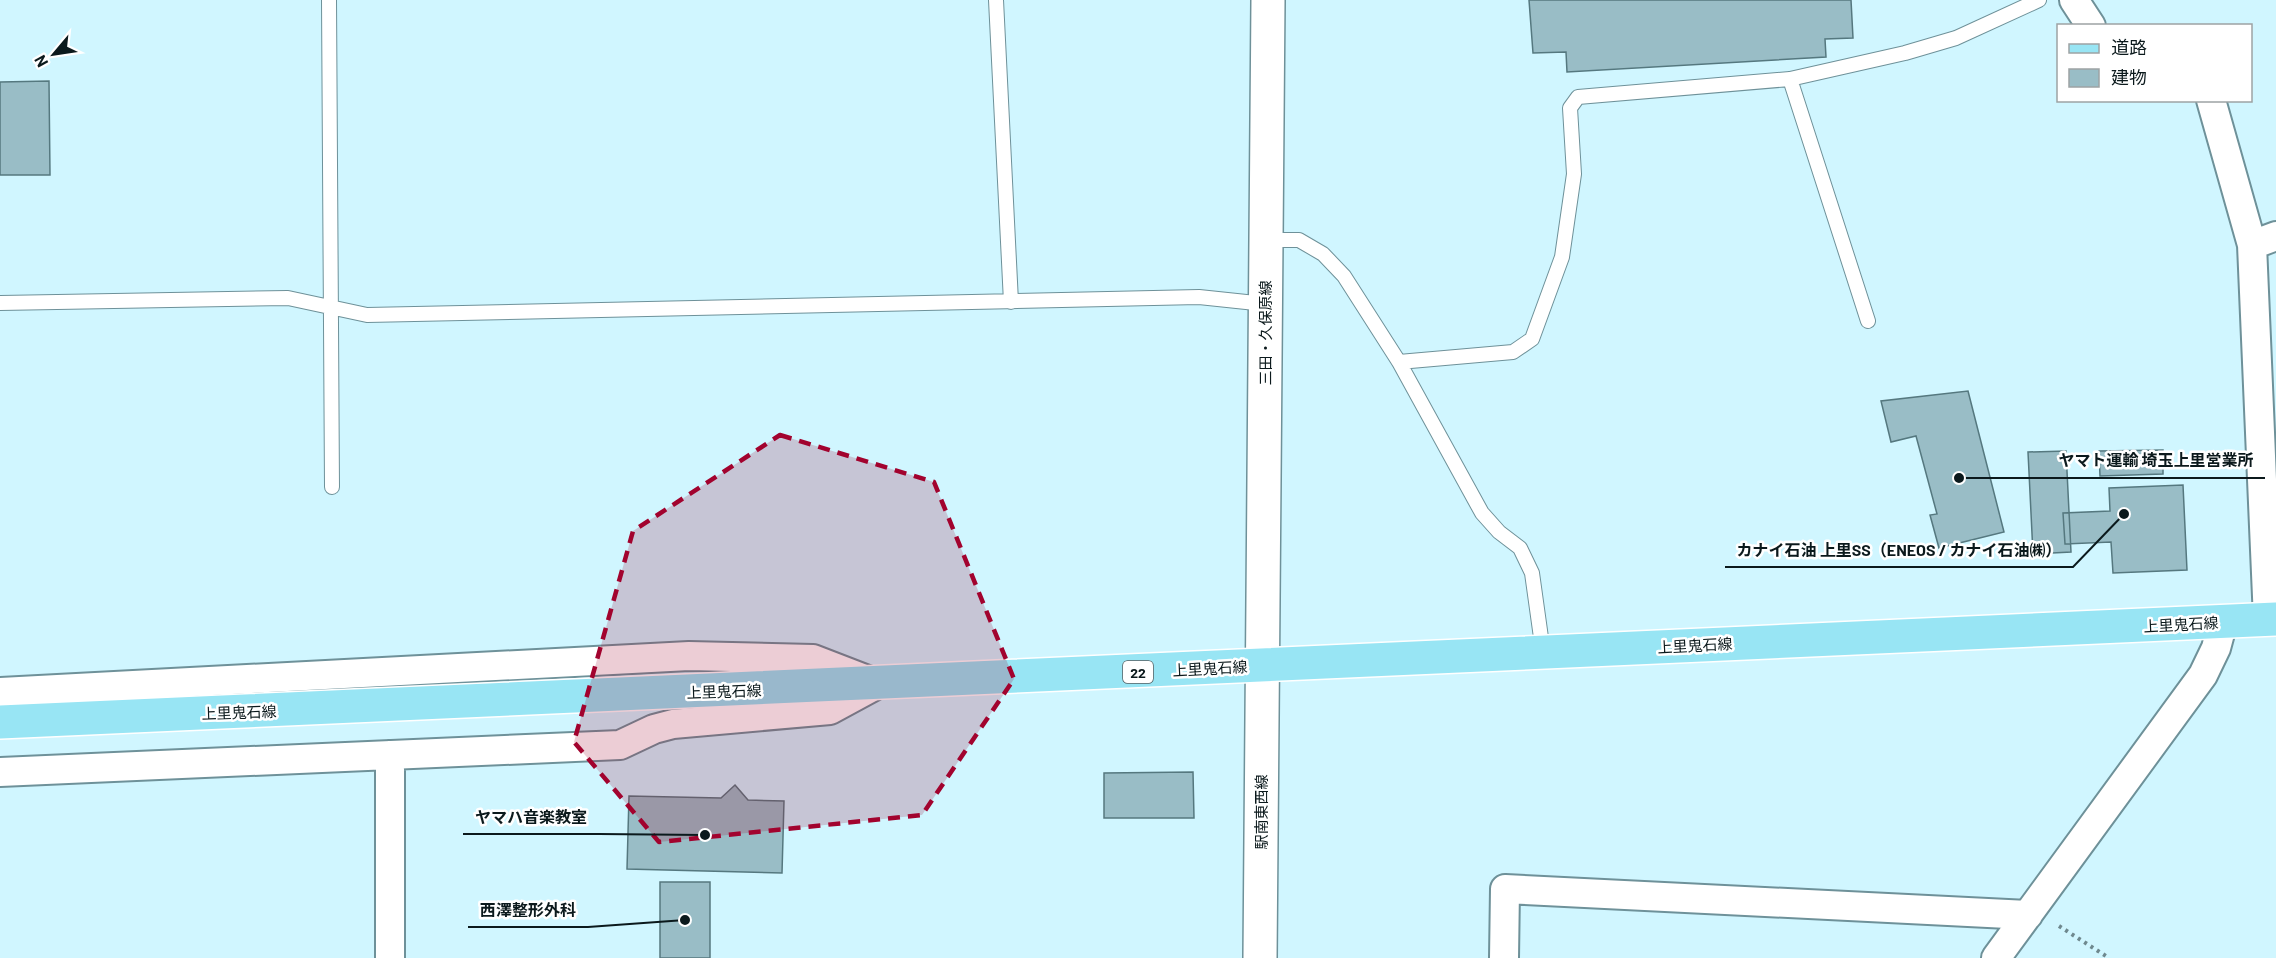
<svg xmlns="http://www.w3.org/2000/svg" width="2276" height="958" font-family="Barlow,'Noto Sans JP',sans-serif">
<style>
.building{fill:#99bdc6;stroke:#55787f;stroke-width:1.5}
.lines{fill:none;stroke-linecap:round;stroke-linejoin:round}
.service-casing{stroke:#6e9199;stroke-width:16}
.minor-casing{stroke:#6e9199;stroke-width:32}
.tertiary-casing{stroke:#6e9199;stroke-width:36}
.primary-casing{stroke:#fff;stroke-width:36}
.path{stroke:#6e888e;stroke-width:4;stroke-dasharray:3 4.5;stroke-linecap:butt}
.service{stroke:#fff;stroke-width:14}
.minor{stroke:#fff;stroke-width:28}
.tertiary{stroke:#fff;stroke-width:33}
.primary{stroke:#98e5f4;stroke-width:33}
.marked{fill:#a2032e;fill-opacity:0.2;stroke:#a2032e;stroke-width:4.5;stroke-dasharray:12 8;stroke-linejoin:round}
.labels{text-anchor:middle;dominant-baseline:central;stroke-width:5;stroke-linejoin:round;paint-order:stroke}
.shield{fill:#fff;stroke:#545e60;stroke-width:1.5}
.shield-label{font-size:14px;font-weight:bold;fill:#0b191c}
.street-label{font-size:15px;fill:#0b191c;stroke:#fff}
.leader{fill:none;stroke:#0b191c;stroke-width:2}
.callout-dot{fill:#0b191c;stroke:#fff;stroke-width:2}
.callout-label{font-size:16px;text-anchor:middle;font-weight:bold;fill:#0b191c;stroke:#fff;stroke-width:5;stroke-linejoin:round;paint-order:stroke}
</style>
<rect width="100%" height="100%" fill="#d0f6ff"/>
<!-- building -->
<path class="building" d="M1529,0H1851L1853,38L1825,39L1826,57L1567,72L1566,52L1533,53Z
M49,81L50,175H0V82Z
M1968,391L2004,532L1939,548L1930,515L1937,514L1916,436L1891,442L1881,401Z
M2163,450V474L2100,476L2099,451Z
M2066,451L2071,552L2033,554L2028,452Z
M2183,485L2187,570L2113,573L2111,542L2065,544L2063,513L2110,511L2109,488Z
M1193,772L1194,818H1104V773Z
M735,785L748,800L784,801L782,873L627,869L629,796L721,798Z
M660,882H710V958H660Z"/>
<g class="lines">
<!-- service casing -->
<g class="service-casing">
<path id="service" d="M329,0L332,487
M996,0L1011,302
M1790,79L1868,321
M1265,240H1299L1323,254L1344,276L1399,362L1482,513L1499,532L1520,548L1532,573L1543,652
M0,303L288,298L367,315L1199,297L1265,304
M1399,362L1513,352L1532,339L1562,257L1574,174L1570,108L1578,97L1790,79L1905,53L1956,38L2039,0"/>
</g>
<!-- minor casing -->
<g class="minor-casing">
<path id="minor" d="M2074,0L2091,26
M2211,100L2252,245L2268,620
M2252,245L2276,236
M0,692L689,656L813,659L870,681
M390,755V958
M0,772L620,745L654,729L673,724L830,710L878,684
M1504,958L1505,889L2028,915
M1996,958L2203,675L2216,648L2223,622"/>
</g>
<!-- tertiary casing -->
<g class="tertiary-casing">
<path id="tertiary" d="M1260,958L1268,0"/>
</g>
<!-- primary casing -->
<g class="primary-casing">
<path id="primary" d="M0,722L2276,619"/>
</g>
<!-- path -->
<path class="path" d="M2059,926L2109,958"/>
<!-- service -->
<use href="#service" class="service"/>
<!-- minor -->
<use href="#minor" class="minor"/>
<!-- tertiary -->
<use href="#tertiary" class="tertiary"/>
<!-- primary -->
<use href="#primary" class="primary"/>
</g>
<!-- marked area -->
<path class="marked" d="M780,435L934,482L1014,679L922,815L659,842L574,742L633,531Z"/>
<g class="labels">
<!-- shield labels -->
<rect class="shield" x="1123" y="661" width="30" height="22" rx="4.5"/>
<g class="shield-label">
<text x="1138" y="672">22</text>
</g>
<!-- street labels -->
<g class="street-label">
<text transform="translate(1265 333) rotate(-90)">三田・久保原線</text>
<text transform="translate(2181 624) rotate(-3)">上里鬼石線</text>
<text transform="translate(1695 645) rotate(-3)">上里鬼石線</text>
<text transform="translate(1210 668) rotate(-3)">上里鬼石線</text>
<text transform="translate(724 691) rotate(-2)">上里鬼石線</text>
<text transform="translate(239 712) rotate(-2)">上里鬼石線</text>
<text transform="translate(1261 812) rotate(-90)">駅南東西線</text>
</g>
</g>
<!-- callouts -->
<path class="leader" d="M1959 478L2046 478H2265M2124 514L2073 567H1725M705 835L599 834H463M685 920L588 927H468"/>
<g class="callout-dot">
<circle cx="1959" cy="478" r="6"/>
<circle cx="2124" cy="514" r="6"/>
<circle cx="705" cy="835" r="6"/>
<circle cx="685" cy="920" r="6"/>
</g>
<g class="callout-label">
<text x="2156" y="466">ヤマト運輸 埼玉上里営業所</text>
<text x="1899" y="556">カナイ石油 上里SS（ENEOS / カナイ石油㈱）</text>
<text x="531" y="823">ヤマハ音楽教室</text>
<text x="528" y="916">西澤整形外科</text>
</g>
<!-- legend -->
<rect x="2057" y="24" width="195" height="78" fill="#ffffff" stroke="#9da3a4" stroke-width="1.5"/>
<rect x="2069" y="44" width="30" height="9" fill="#98e5f4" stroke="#9da3a4" stroke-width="1.5"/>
<text x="2111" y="54" font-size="18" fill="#0b191c">道路</text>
<rect x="2069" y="69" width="30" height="18" fill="#99bdc6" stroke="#9da3a4" stroke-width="1.5"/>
<text x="2111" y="84" font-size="18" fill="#0b191c">建物</text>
<!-- north arrow -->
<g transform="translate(54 54) rotate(241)" stroke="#ffffff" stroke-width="4.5" paint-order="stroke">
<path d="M0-4.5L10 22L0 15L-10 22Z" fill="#0b191c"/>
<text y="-9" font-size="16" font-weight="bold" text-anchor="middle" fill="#0b191c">N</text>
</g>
</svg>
